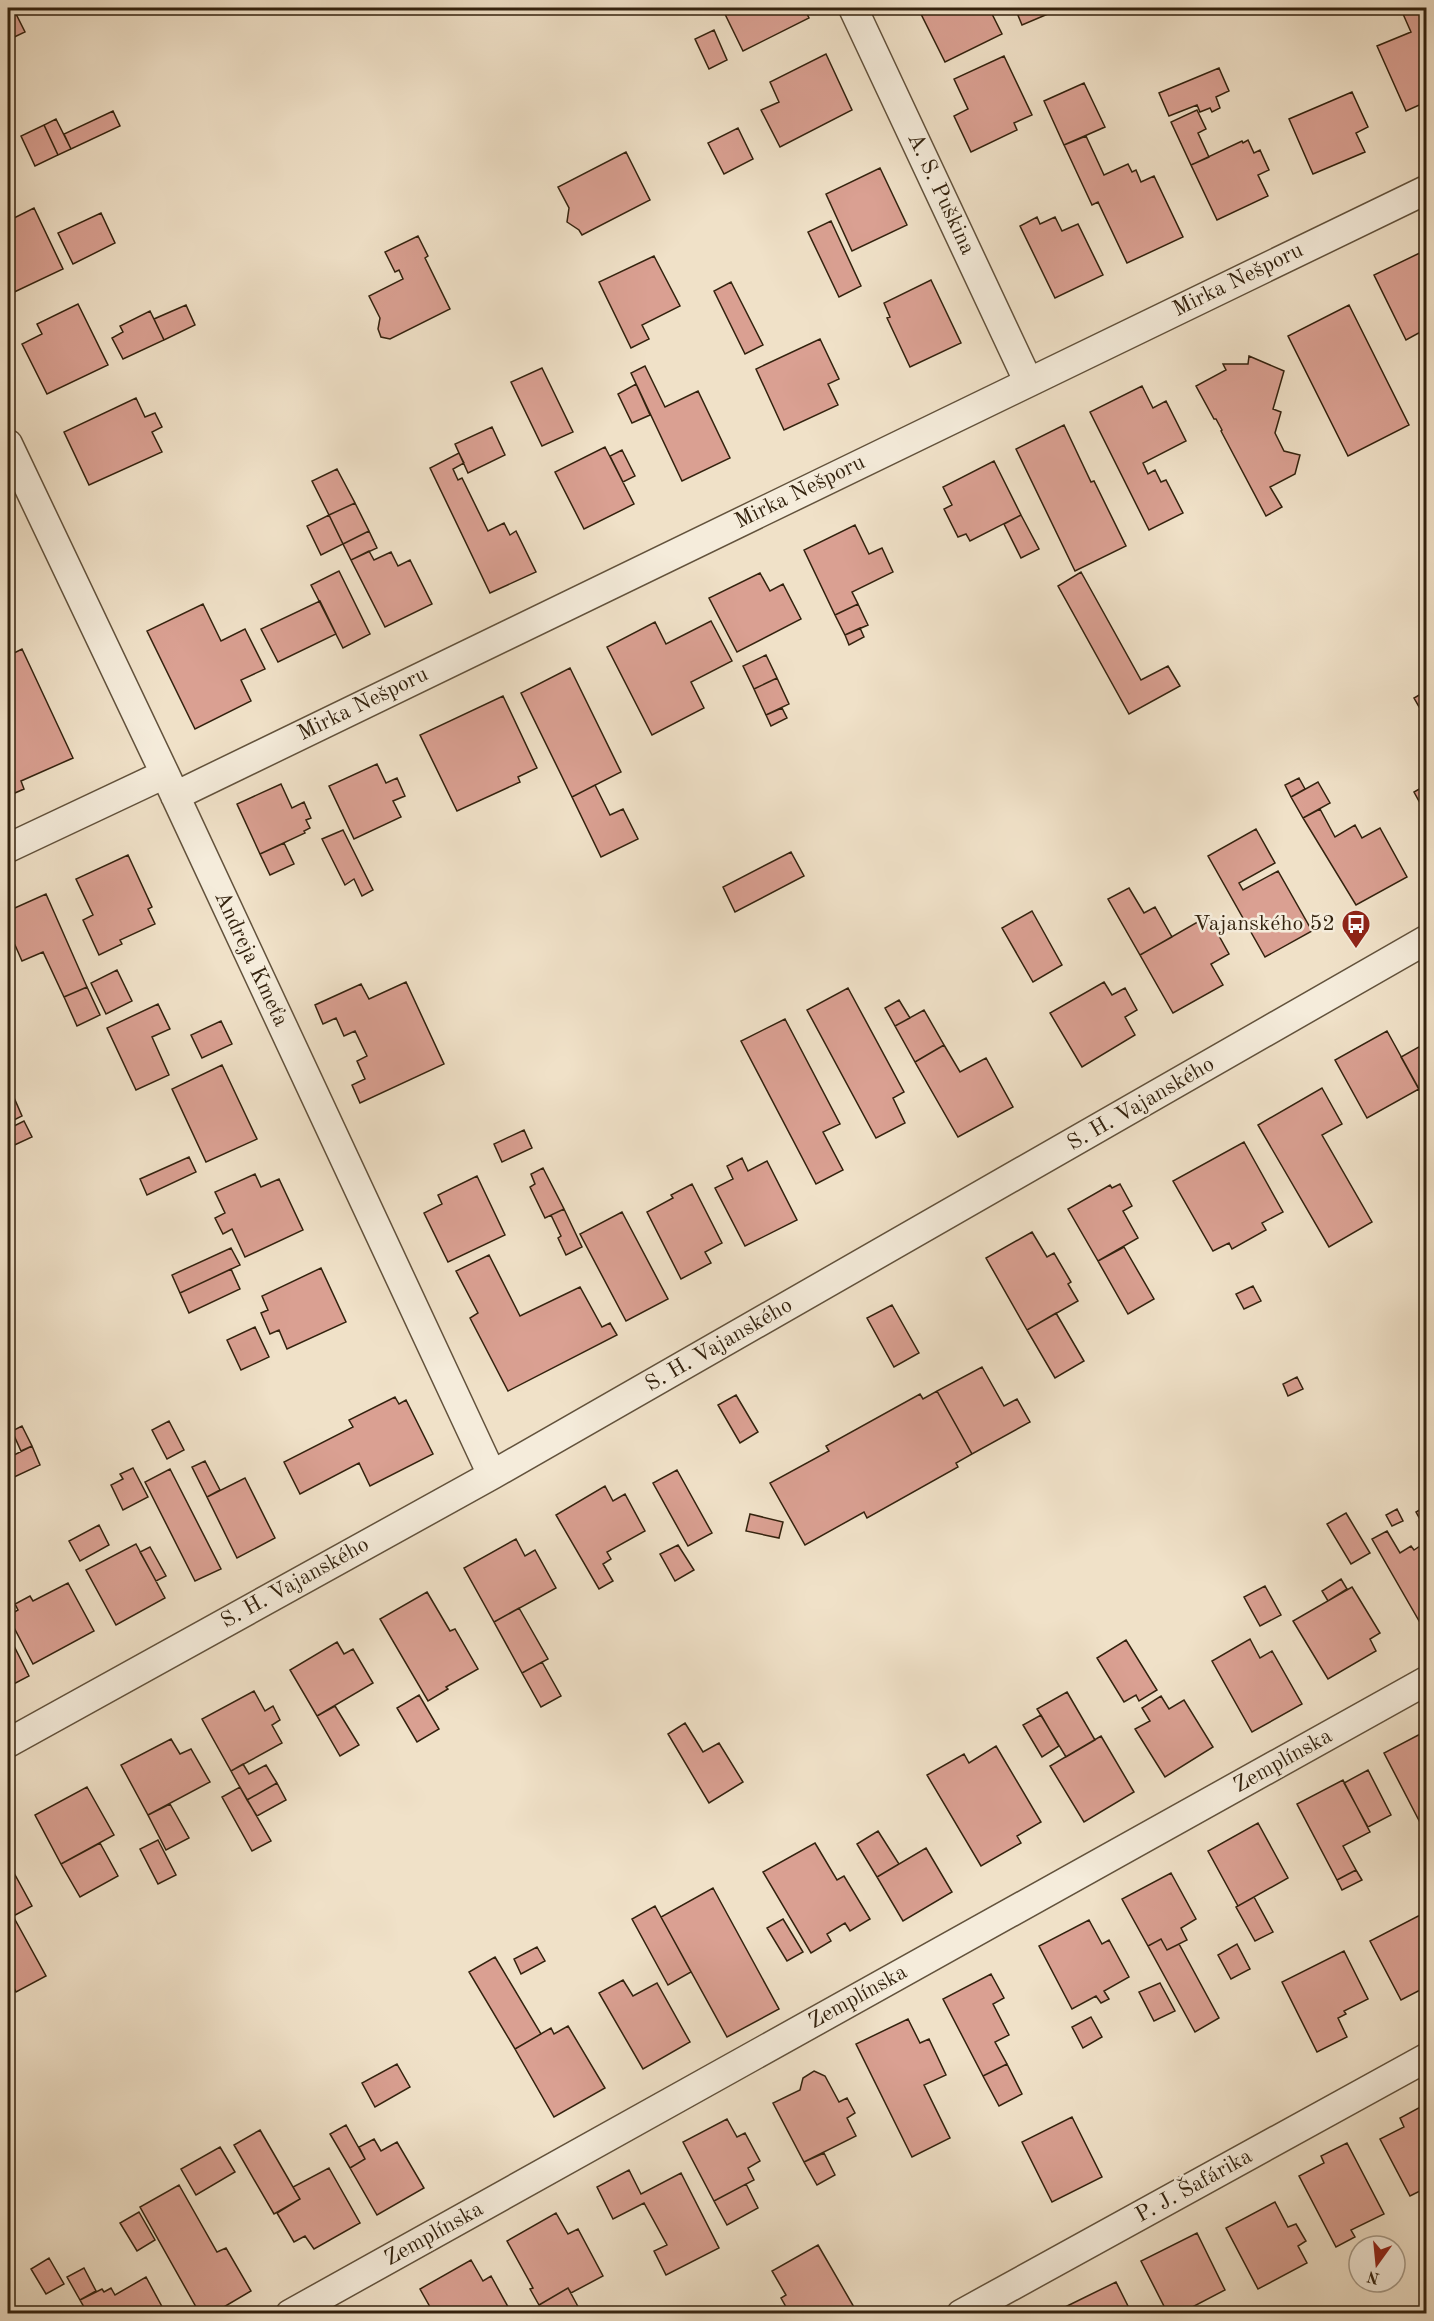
<svg xmlns="http://www.w3.org/2000/svg" width="1434" height="2321" font-family="'Old Standard TT',serif">
<style>
.building{fill:#daa092;stroke:#33220e;stroke-width:1.5}
.lines{fill:none;stroke-linecap:round;stroke-linejoin:round}
.street-casing{stroke:#62523c;stroke-width:31}
.street{stroke:#f5ecdb;stroke-width:28}
.labels{text-anchor:middle;dominant-baseline:central;stroke-width:5;stroke-linejoin:round;paint-order:stroke}
.street-label{font-size:22px;fill:#33220e;stroke:#f5ecdb}
.poi-label{font-size:22px;fill:#33220e;stroke:#f5ecdb;text-anchor:end}
</style>
<rect width="100%" height="100%" fill="#f0e1c8"/>
<filter id="stains"><feTurbulence type="fractalNoise" baseFrequency=".00333" numOctaves="4"/><feColorMatrix values="0 0 0 0 .2 0 0 0 0 .09 0 0 0 0 .02 0 0 0 .5 -.17"/></filter>
<radialGradient id="worn" r=".72"><stop offset=".6" stop-color="#630" stop-opacity="0"/><stop offset="1" stop-color="#630" stop-opacity=".3"/></radialGradient>
<!-- building -->
<path class="building" d="M8,8H13L25,32L8,40Z
M722,8H804L809,18L743,51Z
M929,8H989L1002,34L945,62L920,12Z
M1015,8H1062L1022,25Z
M1417,8H1426V102L1406,111L1377,46L1411,32L1403,14Z
M714,30L727,60L709,69L695,39Z
M826,54L852,110L780,147L761,110L779,102L770,82Z
M1004,56L1032,115L1014,123L1017,130L971,152L954,116L968,109L954,79Z
M1219,68L1229,91L1216,97L1220,108L1212,112L1210,108L1200,112L1197,105L1169,116L1159,93Z
M1084,83L1105,127L1064,145L1044,101Z
M1352,92L1368,127L1356,133L1365,152L1313,174L1289,119Z
M1197,110L1206,129L1198,133L1209,157L1191,165L1171,122Z
M113,111L120,126L71,149L64,134Z
M56,119L71,149L58,155L44,125Z
M44,125L58,155L35,166L21,136Z
M738,128L753,159L724,174L708,143Z
M1086,136L1104,175L1128,164L1132,172L1136,170L1141,182L1154,176L1183,237L1127,263L1098,202L1092,205L1064,145Z
M1248,140L1254,153L1260,150L1269,170L1258,175L1268,196L1217,220L1191,165L1242,141L1243,143Z
M626,152L650,200L582,235L579,230L567,222L569,208L558,187Z
M880,168L907,225L852,251L826,194Z
M34,208L63,269L8,295V221Z
M101,213L115,243L73,264L58,233Z
M1037,217L1040,224L1055,217L1062,231L1078,224L1103,275L1055,298L1020,226Z
M831,221L861,286L839,297L808,232Z
M418,236L428,256L425,258L450,309L390,339L381,337L378,329L380,318L369,296L403,279L399,270L395,272L385,252Z
M1426,250V329L1406,340L1374,275Z
M654,256L680,306L642,325L649,339L631,348L599,282Z
M931,280L961,343L910,367L887,318L890,317L884,303Z
M731,282L763,345L745,354L714,291Z
M78,304L108,365L47,394L22,344L42,334L37,324Z
M186,305L195,325L164,340L154,319Z
M1349,305L1409,425L1348,456L1288,336Z
M150,311L164,340L123,359L112,338L123,332L120,326Z
M820,339L839,379L828,384L838,405L784,430L756,369Z
M1249,356L1284,371L1273,409L1281,412L1275,433L1284,451L1300,455L1295,474L1270,487L1282,507L1266,516L1221,431L1222,430L1216,419H1214L1196,386L1226,370L1223,364H1248Z
M645,366L665,407L698,391L730,458L682,481L631,373Z
M542,368L573,432L542,446L511,382Z
M636,384L650,415L632,423L618,394Z
M1142,386L1153,408L1166,401L1186,441L1143,463L1148,474L1155,470L1161,482L1166,480L1183,513L1149,530L1090,412Z
M136,398L145,417L155,413L162,427L152,432L162,452L89,485L64,432Z
M1064,425L1091,482L1094,481L1126,546L1075,571L1016,449Z
M492,427L505,455L468,473L455,444Z
M605,447L634,504L584,529L555,472Z
M622,450L635,476L623,482L610,456Z
M459,453L464,463L453,469L458,480L462,478L488,531L504,523L510,535L516,531L536,572L490,593L430,468Z
M994,461L1021,515L970,541L966,534L958,537L944,509L952,505L943,487Z
M337,469L355,503L329,515L312,481Z
M355,503L369,531L343,544L329,515Z
M329,515L343,544L321,555L307,526Z
M1021,515L1039,549L1021,558L1004,524Z
M855,525L869,554L882,548L893,572L852,592L858,604L835,615L804,550Z
M369,531L377,548L351,560L343,544Z
M369,551L374,560L391,552L398,566L410,560L432,604L385,627L351,560Z
M339,571L370,634L343,648L311,585Z
M1081,572L1141,680L1168,666L1180,686L1129,714L1058,586Z
M760,573L770,591L783,584L801,619L737,652L709,598Z
M320,601L336,634L278,662L261,629Z
M203,604L221,641L245,629L265,669L241,680L251,701L195,729L147,631Z
M858,604L868,625L845,635L835,615Z
M711,621L732,661L691,682L704,708L652,735L607,647L655,622L666,644Z
M860,628L864,637L849,645L845,635Z
M22,649L73,758L21,781L24,789L8,796V656Z
M766,655L777,678L754,689L743,666Z
M570,668L621,772L572,797L521,693Z
M777,678L789,704L766,715L754,689Z
M1426,691V719L1414,698Z
M503,696L537,768L518,777L520,782L457,811L420,735Z
M782,708L787,718L771,726L766,715Z
M377,764L386,783L397,778L405,796L393,801L401,817L354,839L329,786Z
M1299,778L1305,789L1291,797L1285,785Z
M1318,782L1330,803L1303,818L1291,797Z
M281,784L292,808L304,802L311,818L306,820L310,828L304,831L305,833L260,854L237,804Z
M595,785L610,815L623,809L638,839L601,857L572,797Z
M1426,785V814L1414,792Z
M1320,809L1335,837L1355,825L1362,838L1380,828L1407,877L1356,905L1303,818Z
M1256,829L1275,863L1239,883L1243,890L1278,871L1312,931L1265,957L1208,856Z
M343,830L373,890L362,896L354,879L345,885L322,839Z
M284,843L294,864L270,875L260,854Z
M791,852L804,876L735,912L723,887Z
M128,855L152,907L148,909L155,924L120,940L122,944L99,955L83,920L93,915L76,879Z
M1129,888L1144,913L1155,907L1172,937L1140,955L1108,899Z
M46,894L87,987L64,997L43,952L22,961L15,945L12,947L8,937V911Z
M1032,911L1062,965L1033,982L1002,928Z
M1208,916L1229,954L1211,964L1223,985L1173,1013L1140,955Z
M117,970L132,1001L106,1014L91,983Z
M406,982L444,1064L360,1103L352,1085L365,1079L357,1061L367,1056L355,1031L344,1036L336,1018L323,1024L315,1005L361,984L369,999Z
M1104,982L1112,995L1125,988L1137,1010L1125,1017L1135,1035L1082,1067L1050,1013Z
M87,987L100,1015L77,1026L64,997Z
M848,988L904,1092L893,1098L905,1123L876,1138L807,1010Z
M899,1000L910,1018L895,1026L885,1008Z
M158,1004L170,1029L152,1037L169,1075L136,1090L107,1028Z
M924,1010L944,1045L915,1062L895,1026Z
M785,1019L840,1124L823,1132L843,1170L816,1184L741,1041Z
M221,1021L232,1044L202,1058L191,1035Z
M1387,1031L1419,1089L1367,1118L1335,1060Z
M1424,1044L1426,1049V1102L1401,1057Z
M944,1045L960,1072L986,1058L1013,1107L958,1137L915,1062Z
M222,1065L257,1139L206,1162L172,1089Z
M1322,1088L1342,1124L1322,1135L1372,1222L1329,1247L1258,1125Z
M12,1093L22,1116L8,1123V1095Z
M24,1121L32,1137L8,1148V1129Z
M524,1130L532,1148L502,1162L494,1144Z
M1244,1142L1283,1212L1262,1223L1266,1230L1232,1249L1229,1243L1213,1251L1173,1181Z
M189,1157L196,1172L147,1195L140,1179Z
M742,1158L748,1171L767,1161L797,1220L745,1246L715,1188L733,1179L727,1166Z
M543,1168L564,1209L545,1218L530,1187L535,1184L531,1174Z
M255,1174L261,1187L279,1179L303,1230L245,1257L232,1229L223,1234L215,1218L225,1213L215,1192Z
M477,1176L505,1235L448,1262L424,1213L442,1204L438,1195Z
M692,1184L722,1243L705,1252L711,1263L681,1279L647,1212L673,1198L671,1195Z
M1120,1184L1132,1206L1123,1211L1138,1238L1098,1261L1068,1209L1110,1185L1112,1188Z
M564,1209L582,1247L566,1255L558,1238L561,1236L551,1215Z
M622,1212L668,1299L626,1321L580,1234Z
M1032,1232L1047,1257L1054,1253L1071,1282L1068,1284L1078,1301L1027,1330L986,1258Z
M1124,1247L1154,1299L1128,1314L1098,1261Z
M231,1248L240,1265L180,1293L172,1275Z
M489,1255L520,1316L580,1287L602,1327L610,1323L617,1335L508,1391L470,1318L478,1313L456,1271Z
M321,1268L346,1322L287,1349L279,1330L270,1334L261,1313L268,1310L262,1296Z
M231,1269L240,1289L189,1313L180,1293Z
M1253,1286L1261,1301L1244,1309L1236,1294Z
M892,1305L919,1353L894,1367L867,1318Z
M1056,1313L1084,1361L1055,1378L1027,1330Z
M255,1327L269,1357L241,1370L227,1340Z
M982,1367L1004,1406L1017,1399L1030,1422L972,1454L937,1391Z
M1297,1377L1303,1389L1288,1396L1283,1384Z
M937,1391L972,1454L956,1463L958,1467L867,1518L864,1512L805,1545L770,1483L829,1451L826,1446L920,1394L923,1399Z
M736,1395L758,1432L740,1443L718,1405Z
M395,1397L399,1404L406,1400L433,1454L370,1486L359,1463L300,1494L284,1462L353,1427L349,1420Z
M169,1421L184,1450L167,1459L152,1430Z
M22,1426L32,1446L21,1451L12,1431Z
M32,1446L40,1465L10,1479L8,1474V1458Z
M205,1461L220,1490L207,1497L192,1467Z
M133,1468L148,1497L123,1510L111,1485L123,1479L120,1474Z
M170,1469L221,1569L195,1581L145,1482Z
M677,1470L712,1533L688,1546L653,1483Z
M245,1478L275,1538L237,1558L207,1497Z
M605,1486L613,1501L625,1494L645,1531L607,1552L611,1559L603,1564L613,1581L599,1589L556,1515Z
M1426,1506V1530L1416,1512Z
M1397,1509L1403,1521L1392,1526L1386,1515Z
M1346,1513L1370,1553L1351,1564L1327,1524Z
M750,1514L783,1522L779,1538L746,1531Z
M99,1525L109,1545L80,1561L69,1541Z
M1387,1531L1400,1553L1411,1546L1414,1550L1423,1544L1426,1550V1564L1423,1566L1426,1572V1633L1372,1539Z
M516,1539L525,1556L535,1550L556,1588L494,1622L464,1568Z
M136,1544L165,1598L116,1625L86,1570Z
M678,1545L694,1570L675,1581L660,1554Z
M150,1547L166,1576L156,1581L140,1552Z
M1341,1579L1347,1589L1328,1601L1322,1591Z
M68,1583L94,1631L33,1664L8,1616L18,1610L15,1604L30,1596L33,1601Z
M1265,1586L1281,1615L1260,1626L1244,1597Z
M1352,1587L1380,1633L1370,1639L1376,1651L1328,1679L1293,1621Z
M427,1592L450,1631L455,1629L478,1669L446,1687L448,1689L428,1701L380,1619Z
M519,1608L548,1659L522,1673L494,1622Z
M8,1634L29,1676L8,1687Z
M1250,1639L1260,1658L1272,1651L1302,1704L1252,1732L1212,1661Z
M1126,1640L1157,1690L1139,1701L1136,1695L1124,1702L1097,1658Z
M337,1642L344,1654L353,1649L373,1683L317,1716L290,1670Z
M542,1662L561,1696L541,1707L522,1673Z
M254,1691L265,1711L273,1706L280,1720L272,1725L282,1743L231,1771L202,1719Z
M1067,1692L1095,1740L1066,1757L1037,1709Z
M419,1695L439,1729L417,1742L397,1708Z
M1161,1696L1169,1709L1184,1700L1213,1747L1165,1777L1135,1729L1150,1721L1142,1708Z
M335,1706L359,1745L340,1756L317,1716Z
M1041,1715L1059,1746L1042,1757L1023,1725Z
M685,1723L703,1752L719,1743L743,1782L709,1803L668,1734Z
M1426,1731V1834L1384,1753Z
M1101,1736L1134,1792L1084,1822L1050,1766Z
M171,1739L180,1754L191,1749L210,1782L148,1815L121,1765Z
M996,1746L1041,1822L1017,1836L1021,1843L981,1866L927,1775L964,1754L969,1763Z
M243,1764L249,1774L266,1765L277,1783L247,1800L231,1771Z
M1368,1770L1391,1815L1368,1827L1344,1783Z
M1343,1780L1370,1832L1343,1846L1356,1870L1337,1880L1297,1804Z
M277,1783L286,1800L257,1816L247,1800Z
M87,1787L114,1835L61,1864L35,1815Z
M240,1787L271,1841L252,1851L222,1797Z
M170,1804L189,1838L166,1850L148,1815Z
M1258,1823L1288,1878L1238,1906L1208,1851Z
M878,1831L899,1864L877,1877L857,1844Z
M158,1840L176,1875L158,1884L140,1849Z
M100,1843L118,1876L80,1897L61,1864Z
M815,1843L837,1880L844,1876L870,1919L850,1931L845,1923L827,1934L831,1941L811,1953L763,1872Z
M926,1848L952,1892L903,1921L877,1877Z
M8,1862L32,1906L8,1919Z
M1356,1870L1362,1880L1342,1890L1337,1880Z
M1171,1873L1196,1919L1181,1928L1187,1940L1167,1950L1161,1939L1148,1946L1122,1899Z
M713,1888L779,2009L727,2037L661,1917Z
M1254,1897L1273,1932L1255,1941L1236,1907Z
M655,1906L691,1972L668,1985L632,1919Z
M1426,1912V1987L1401,2000L1370,1941Z
M13,1916L46,1976L16,1992L8,1976V1919Z
M783,1919L803,1952L787,1961L767,1928Z
M1089,1920L1102,1944L1109,1940L1129,1977L1104,1991L1109,1999L1101,2003L1096,1996L1072,2009L1039,1946Z
M1161,1939L1167,1950L1179,1944L1219,2018L1195,2032L1148,1946Z
M1237,1944L1250,1969L1231,1979L1218,1955Z
M537,1947L545,1961L521,1974L514,1959Z
M1344,1951L1368,1999L1344,2011L1346,2014L1338,2018L1347,2037L1317,2052L1282,1982Z
M495,1957L541,2034L515,2049L469,1972Z
M991,1974L1004,1998L993,2004L1009,2035L995,2042L1007,2064L983,2076L943,1999Z
M623,1980L633,1996L657,1983L690,2042L643,2069L599,1993Z
M1160,1983L1175,2011L1154,2021L1139,1992Z
M1091,2017L1102,2037L1083,2048L1072,2027Z
M908,2019L920,2043L929,2039L946,2075L924,2085L950,2138L912,2157L856,2044Z
M568,2026L605,2088L554,2117L515,2049L551,2028L554,2034Z
M397,2064L410,2087L375,2107L362,2083Z
M1007,2064L1022,2094L999,2106L983,2076Z
M814,2071L825,2076L839,2102L847,2098L855,2113L847,2118L856,2136L804,2162L773,2103L800,2090L803,2078Z
M1426,2104V2188L1410,2196L1380,2139L1404,2127L1400,2118Z
M1072,2117L1102,2177L1052,2202L1022,2142Z
M727,2119L737,2137L745,2133L760,2161L748,2168L754,2180L714,2201L683,2142Z
M346,2125L365,2159L350,2168L330,2134Z
M260,2130L300,2199L274,2214L234,2145Z
M374,2139L381,2151L397,2142L424,2188L377,2215L350,2168L365,2159L359,2147Z
M1347,2143L1384,2214L1351,2230L1355,2237L1336,2247L1299,2176L1324,2163L1321,2156Z
M220,2147L235,2172L196,2195L181,2169Z
M824,2153L835,2175L817,2185L804,2162Z
M329,2168L360,2223L314,2249L305,2236L294,2242L277,2213L300,2199L293,2187Z
M629,2170L641,2194L681,2173L719,2248L666,2275L654,2251L667,2245L644,2203L613,2219L597,2187Z
M746,2184L758,2208L727,2225L714,2201Z
M179,2185L217,2252L226,2248L251,2291L212,2314H200L140,2207Z
M1275,2202L1288,2227L1296,2224L1306,2241L1298,2246L1307,2263L1258,2289L1226,2228Z
M139,2212L155,2240L137,2251L120,2223Z
M556,2213L568,2234L578,2229L603,2276L571,2293L568,2288L539,2305L530,2289L533,2288L507,2241Z
M1197,2233L1225,2290L1179,2314H1168L1141,2261Z
M818,2245L858,2314H790L781,2298L786,2295L772,2271Z
M49,2258L64,2284L46,2294L31,2269Z
M471,2260L483,2281L491,2276L512,2314H434L420,2289Z
M84,2268L96,2291L80,2300L67,2277Z
M146,2277L166,2314H88L80,2300L102,2289L104,2292L111,2288L115,2295Z
M1116,2282L1132,2314H1058L1057,2311Z
M568,2288L582,2314H544L539,2305Z"/>
<g class="lines">
<!-- street casing -->
<g class="street-casing">
<path id="street" d="M853,8L1028,381
M8,444L165,774L492,1475
M175,796L1426,190
M8,848L165,774
M8,1743L492,1475L1426,940
M290,2314L1426,1681
M961,2314L1426,2058"/>
</g>
<!-- street -->
<use href="#street" class="street"/>
</g>
<!-- icons -->
<defs>
<g id="bus-pin" transform="scale(1.5)"><path d="M0 17L-7.5 6A9.5 9.5 0 1 1 7.5 6Z" fill="#8f2418" stroke="#f5ecdb"/><path d="M-5-6H5V4H4V6H2V4H-2V6H-4V4H-5ZM-3.5-4V0h7V-4ZM-3.5 1.2v1.5H-2V1.2ZM2 1.2v1.5H3.5V1.2Z" fill="#fff"/></g>
</defs>
<g fill-rule="evenodd">
<use href="#bus-pin" x="1356" y="924"/>
</g>
<g class="labels">
<!-- street labels -->
<g class="street-label">
<text transform="translate(941 194) rotate(65)">A. S. Puškina</text>
<text transform="translate(1238 280) rotate(-26)">Mirka Nešporu</text>
<text transform="translate(800 492) rotate(-26)">Mirka Nešporu</text>
<text transform="translate(363 704) rotate(-26)">Mirka Nešporu</text>
<text transform="translate(251 959) rotate(65)">Andreja Kmeťa</text>
<text transform="translate(1141 1104) rotate(-30)">S. H. Vajanského</text>
<text transform="translate(719 1345) rotate(-30)">S. H. Vajanského</text>
<text transform="translate(295 1583) rotate(-29)">S. H. Vajanského</text>
<text transform="translate(1283 1761) rotate(-29)">Zemplínska</text>
<text transform="translate(858 1997) rotate(-29)">Zemplínska</text>
<text transform="translate(1194 2186) rotate(-29)">P. J. Šafárika</text>
<text transform="translate(434 2234) rotate(-29)">Zemplínska</text>
</g>
<!-- poi labels -->
<g class="poi-label">
<text x="1335" y="924">Vajanského 52</text>
</g>
</g>
<!-- margin -->
<rect width="1434" height="2321" fill="none" stroke="#f0e1c8" stroke-width="30"/>
<rect x="9" y="9" width="1416" height="2303" fill="none" stroke="#33220e" stroke-width="3"/>
<rect x="15" y="15" width="1404" height="2291" fill="none" stroke="#33220e" stroke-width="1.5"/>
<!-- north arrow -->
<g transform="translate(1377 2264) rotate(195)"><circle r="28" fill="#f5ecdb" stroke="#a79b89" stroke-width="1.5"/>
<path d="M0-4.5L10 22L0 15L-10 22Z" fill="#8f2418"/>
<text y="-9" font-size="16" font-weight="bold" text-anchor="middle" fill="#33220e">N</text>
</g>
<rect width="100%" height="100%" filter="url(#stains)"/>
<rect width="100%" height="100%" fill="url(#worn)"/>
</svg>
